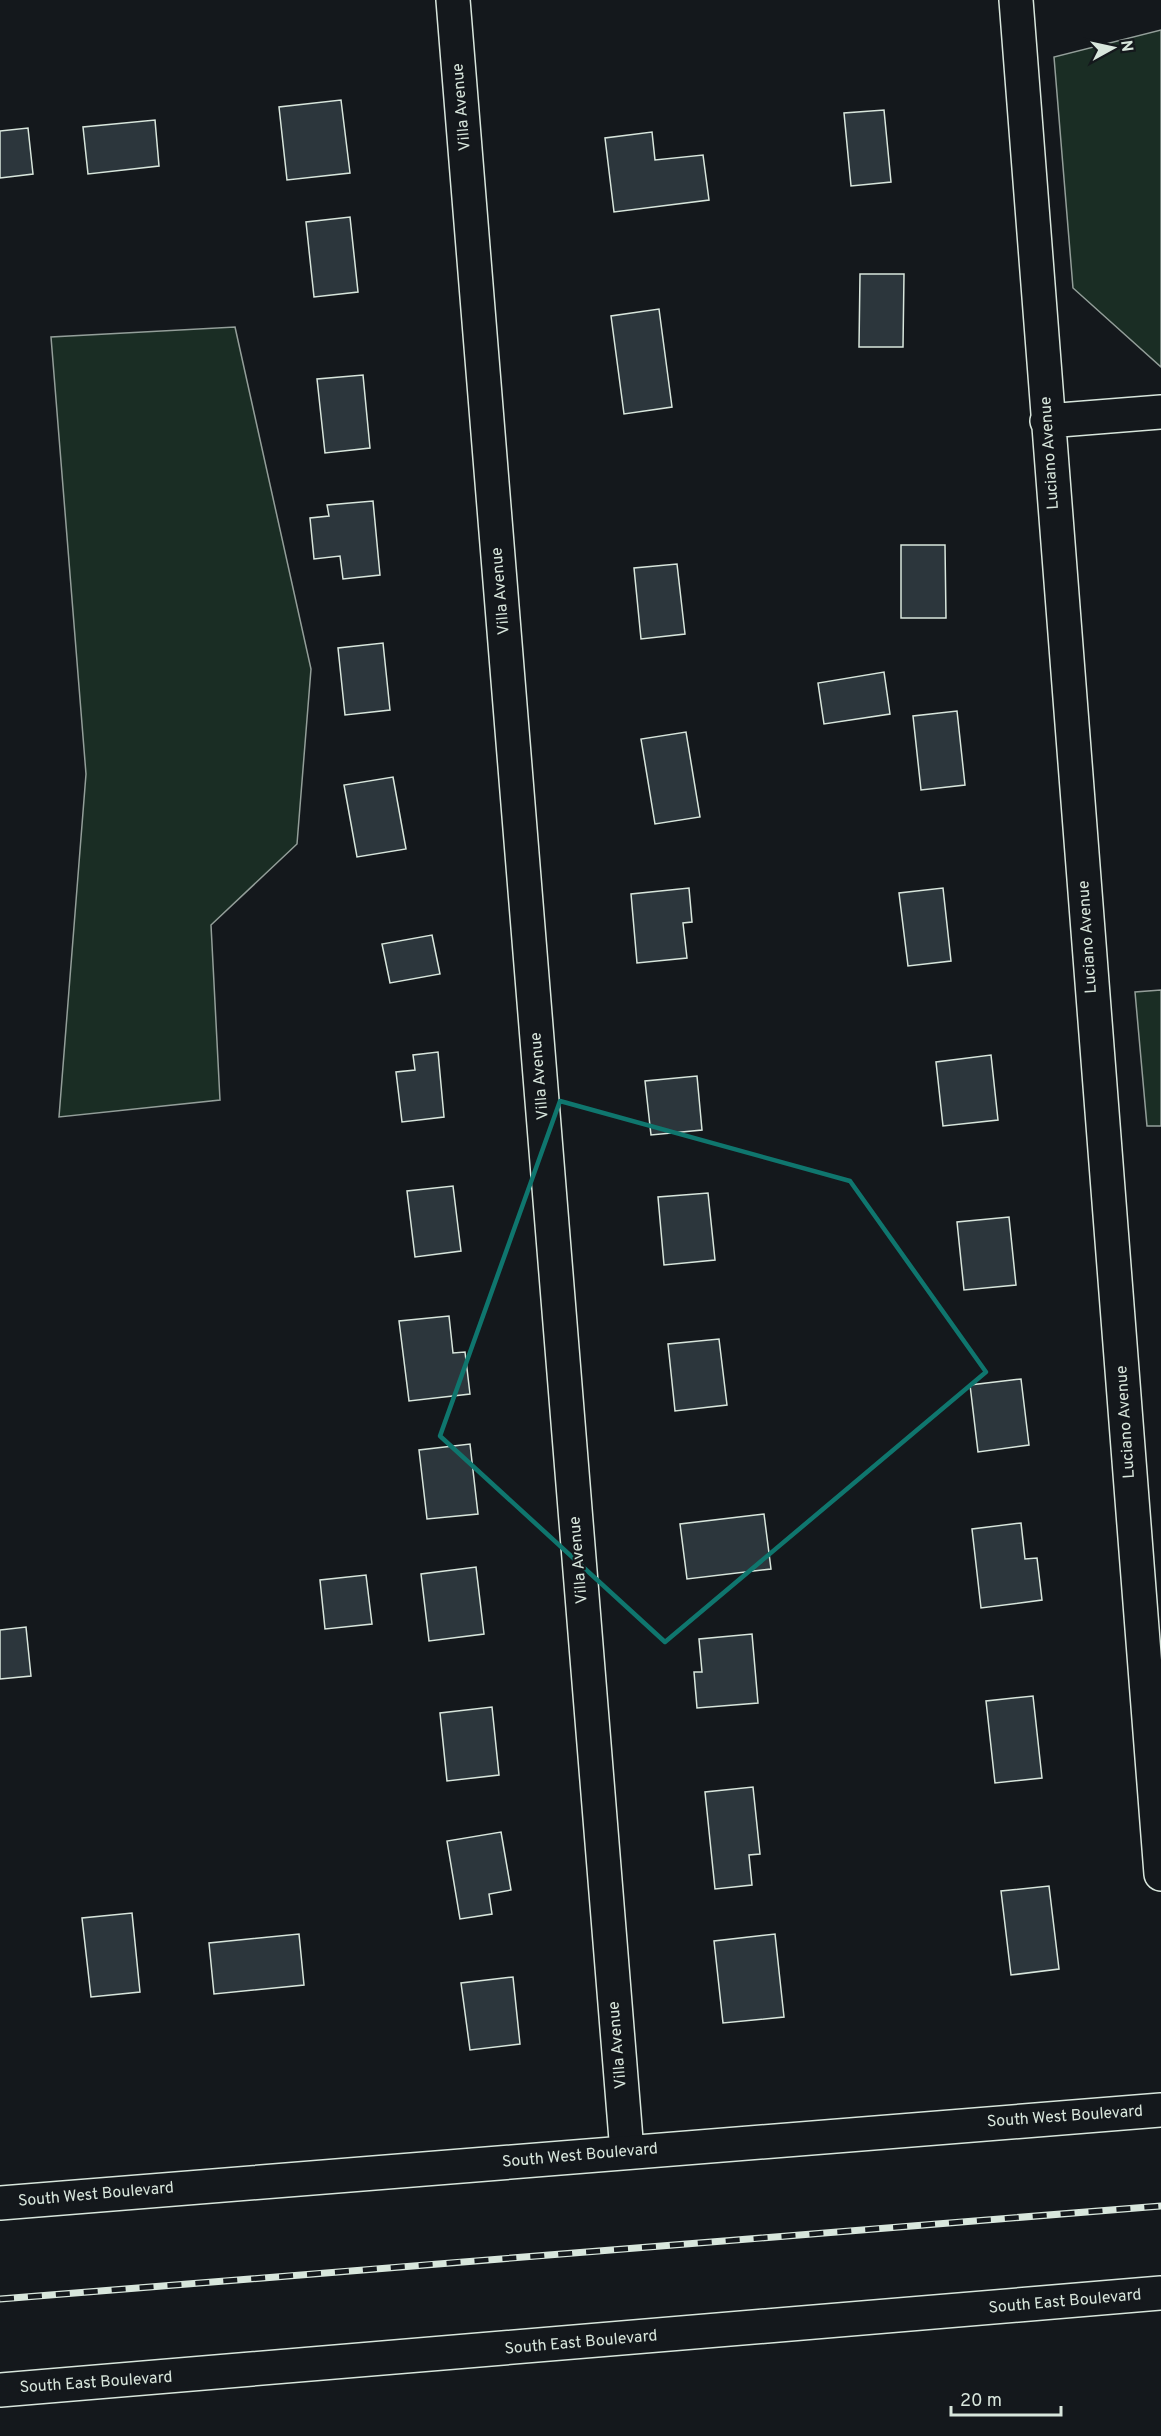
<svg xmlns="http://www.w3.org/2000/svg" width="1161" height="2436" font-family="Overpass,sans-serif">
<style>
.green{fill:#1a2d24;stroke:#939e99;stroke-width:1.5}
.building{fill:#2c363c;stroke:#d8e6dc;stroke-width:1.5}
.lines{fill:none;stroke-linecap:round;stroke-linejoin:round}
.street-casing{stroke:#d8e6dc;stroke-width:36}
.secondary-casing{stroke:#d8e6dc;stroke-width:36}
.street{stroke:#14181c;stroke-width:33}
.secondary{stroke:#14181c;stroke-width:33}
.rail-casing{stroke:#d8e6dc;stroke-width:7}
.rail{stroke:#14181c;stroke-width:4.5;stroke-dasharray:14;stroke-linecap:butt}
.marked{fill:none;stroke:#0f766e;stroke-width:4.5;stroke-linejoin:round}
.labels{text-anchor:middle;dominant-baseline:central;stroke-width:4.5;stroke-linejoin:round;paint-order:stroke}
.street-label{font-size:16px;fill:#d8e6dc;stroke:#14181c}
</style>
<rect width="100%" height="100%" fill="#14181c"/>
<!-- green -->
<path class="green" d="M1161,30V367L1073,288L1054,57Z
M235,327L311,669L297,844L211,925L220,1100L59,1117L86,774L51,337Z
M1161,990V1126H1147L1135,992Z"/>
<!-- building -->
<path class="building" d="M341,100L350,173L287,180L279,107Z
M884,110L891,182L851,186L844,113Z
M155,120L159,166L88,174L83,127Z
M28,128L33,174L0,178V131Z
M652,132L655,160L703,155L709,200L614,212L605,138Z
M350,217L358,292L314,297L306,222Z
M860,274H904L903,347H859Z
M659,309L672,407L624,414L611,316Z
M363,375L370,448L325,453L317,379Z
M373,501L380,575L343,579L340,556L314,559L310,518L329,516L327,505Z
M901,545H945L946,618H901Z
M677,564L685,634L641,639L634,568Z
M383,643L390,710L345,715L338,648Z
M884,672L890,714L824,724L818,683Z
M957,711L965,785L921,790L913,716Z
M686,732L700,817L655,824L641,739Z
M393,777L406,849L357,857L344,785Z
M689,888L692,922L683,923L687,958L637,963L631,894Z
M943,888L951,961L908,966L899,893Z
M432,935L440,974L390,983L382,944Z
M438,1052L444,1117L402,1122L396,1072L415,1070L413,1055Z
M991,1055L998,1120L943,1126L936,1062Z
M697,1076L702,1130L651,1135L645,1081Z
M453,1186L461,1251L415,1257L407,1191Z
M708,1193L715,1260L664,1265L658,1197Z
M1009,1217L1016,1285L964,1290L957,1222Z
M449,1316L453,1353L465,1352L470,1394L409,1401L399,1321Z
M719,1339L727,1405L675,1411L668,1344Z
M1021,1379L1029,1445L978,1452L970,1385Z
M470,1444L478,1514L427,1519L419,1450Z
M764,1514L771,1569L687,1579L680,1524Z
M1021,1523L1025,1559L1037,1558L1042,1600L981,1608L972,1529Z
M476,1567L484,1634L429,1641L421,1574Z
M366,1575L372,1624L325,1629L320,1580Z
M26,1627L31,1676L0,1679V1630Z
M752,1634L758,1703L697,1708L694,1672H702L699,1639Z
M1033,1696L1042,1778L995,1783L986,1701Z
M492,1707L499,1775L447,1781L440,1713Z
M753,1787L760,1854L749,1855L752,1885L715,1889L705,1792Z
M501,1832L511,1890L489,1894L492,1914L460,1919L447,1841Z
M1049,1886L1059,1969L1011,1975L1001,1891Z
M132,1913L140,1992L91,1997L82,1918Z
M299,1934L304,1985L214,1994L209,1943Z
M775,1934L784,2017L723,2023L714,1941Z
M513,1977L520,2044L470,2050L461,1983Z"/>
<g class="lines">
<!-- street casing -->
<g class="street-casing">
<path id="street" d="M453,0L627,2152
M1016,0L1161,1874
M1047,421L1161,412"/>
</g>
<!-- secondary casing -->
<g class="secondary-casing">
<path id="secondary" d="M0,2203L1161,2110
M0,2390L1161,2293"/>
</g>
<!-- street -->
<use href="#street" class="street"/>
<!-- secondary -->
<use href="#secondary" class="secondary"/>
<!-- rail casing -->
<g class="rail-casing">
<path id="rail" d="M0,2299L1161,2206"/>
</g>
<!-- rail -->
<use href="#rail" class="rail"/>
</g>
<!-- marked area -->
<path class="marked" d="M560,1101L850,1181L986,1372L665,1642L440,1436Z"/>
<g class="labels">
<!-- street labels -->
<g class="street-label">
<text transform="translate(462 107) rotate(-95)">Villa Avenue</text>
<text transform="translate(1050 453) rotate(-94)">Luciano Avenue</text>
<text transform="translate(501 591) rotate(-95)">Villa Avenue</text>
<text transform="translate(1088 937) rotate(-94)">Luciano Avenue</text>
<text transform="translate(540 1076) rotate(-95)">Villa Avenue</text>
<text transform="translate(1126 1422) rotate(-94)">Luciano Avenue</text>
<text transform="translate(579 1560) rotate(-95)">Villa Avenue</text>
<text transform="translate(618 2045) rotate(-95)">Villa Avenue</text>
<text transform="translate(1065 2117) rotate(-4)">South West Boulevard</text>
<text transform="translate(580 2156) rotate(-5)">South West Boulevard</text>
<text transform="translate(96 2195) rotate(-5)">South West Boulevard</text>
<text transform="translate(1065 2302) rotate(-5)">South East Boulevard</text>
<text transform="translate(581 2343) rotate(-5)">South East Boulevard</text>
<text transform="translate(96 2383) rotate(-4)">South East Boulevard</text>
</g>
</g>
<!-- north arrow -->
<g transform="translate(1113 48) rotate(82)" stroke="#14181c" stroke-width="4.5" paint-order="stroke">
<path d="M0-4.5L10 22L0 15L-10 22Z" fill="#d8e6dc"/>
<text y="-9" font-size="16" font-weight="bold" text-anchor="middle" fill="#d8e6dc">N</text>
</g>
<!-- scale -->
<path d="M951 2406v9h110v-9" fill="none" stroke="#d8e6dc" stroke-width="3"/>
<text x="960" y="2406" font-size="18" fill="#d8e6dc" stroke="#14181c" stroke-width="4.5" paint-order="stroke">20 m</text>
</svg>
